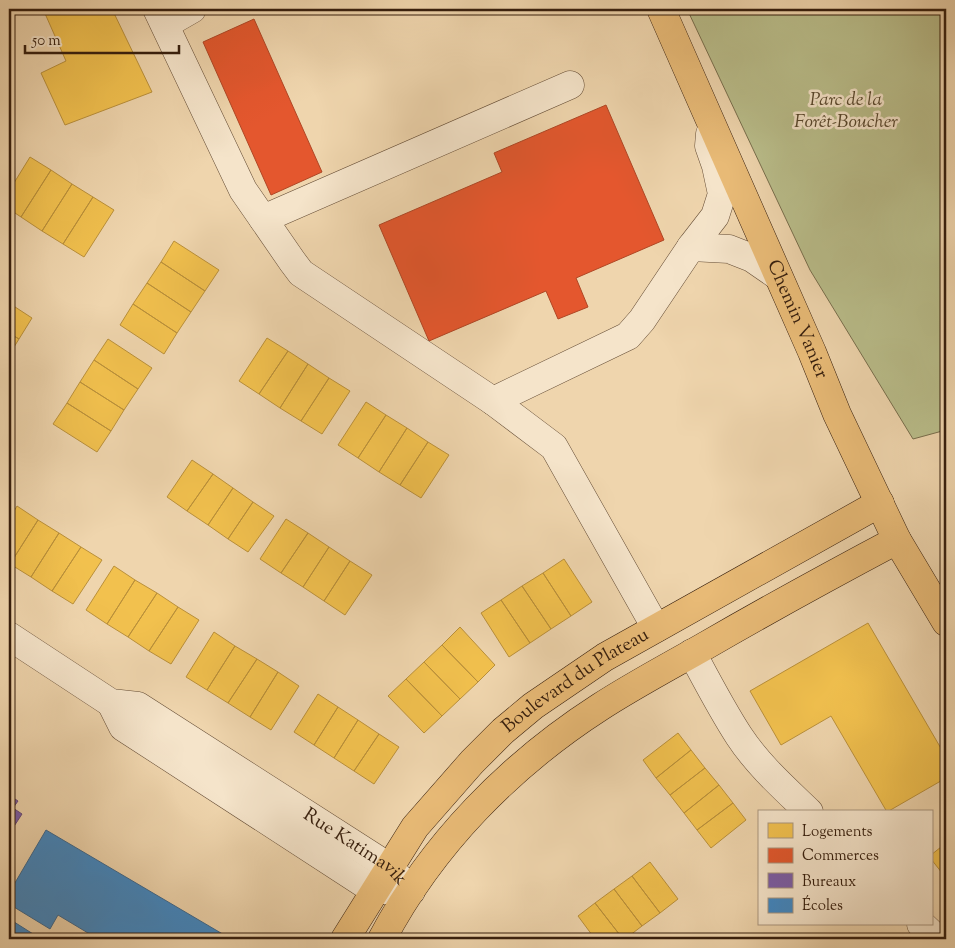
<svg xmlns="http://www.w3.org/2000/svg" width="955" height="948" font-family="'Sorts Mill Goudy',serif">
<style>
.green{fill:#b9bd8a;stroke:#786e4c}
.homes{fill:#f2c14e;stroke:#ba903a}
.shops{fill:#e4572e;stroke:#b04624}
.offices{fill:#7b5ea7;stroke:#664b79}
.schools{fill:#3f88c5;stroke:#3c688e}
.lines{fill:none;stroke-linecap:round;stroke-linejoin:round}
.minor-casing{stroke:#644c35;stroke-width:29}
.major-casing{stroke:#361e0d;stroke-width:29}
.minor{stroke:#f5e4ca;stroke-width:28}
.major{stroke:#e8ba76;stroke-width:28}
.labels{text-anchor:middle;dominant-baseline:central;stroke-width:5;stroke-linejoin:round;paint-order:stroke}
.park-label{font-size:19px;font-style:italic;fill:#57462c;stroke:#f5e4ca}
.street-label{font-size:19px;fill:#361e0d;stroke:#f5e4ca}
</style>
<rect width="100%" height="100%" fill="#efd5ad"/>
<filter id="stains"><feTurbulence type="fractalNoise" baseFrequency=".004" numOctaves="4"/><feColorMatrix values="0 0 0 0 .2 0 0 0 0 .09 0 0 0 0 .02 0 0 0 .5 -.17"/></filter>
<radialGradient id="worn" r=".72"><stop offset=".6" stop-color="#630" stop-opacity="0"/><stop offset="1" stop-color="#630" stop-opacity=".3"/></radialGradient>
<!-- green -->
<path class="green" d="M687,9H946V430L913,439L810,270Z"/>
<!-- homes -->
<path class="homes" d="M43,9H112L152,92L65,125L41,73L66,61Z
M30,157L51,170L21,217L9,209V191Z
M51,170L72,184L42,231L21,217Z
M72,184L93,197L63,244L42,231Z
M93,197L114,210L84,257L63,244Z
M174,241L219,270L205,291L161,262Z
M161,262L205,291L191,312L147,283Z
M147,283L191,312L177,333L133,304Z
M9,303L32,318L19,339L9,333Z
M133,304L177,333L164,354L120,325Z
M9,333L19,339L9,355Z
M267,338L288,351L259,394L239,381Z
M108,339L152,368L138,389L94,360Z
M288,351L308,364L280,408L259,394Z
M94,360L138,389L124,410L80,382Z
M308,364L329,378L301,421L280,408Z
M329,378L350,391L322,434L301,421Z
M80,382L124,410L111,431L67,403Z
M366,402L386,415L358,458L338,445Z
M67,403L111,431L97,452L53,424Z
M386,415L407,428L379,472L358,458Z
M407,428L428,442L400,485L379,472Z
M428,442L449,455L421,498L400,485Z
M192,460L213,474L187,511L167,497Z
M213,474L233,488L208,525L187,511Z
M233,488L253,502L228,539L208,525Z
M253,502L274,516L248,552L228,539Z
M17,506L38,520L10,564L9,520Z
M286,519L308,533L281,573L260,559Z
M38,520L59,533L31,577L10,564Z
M59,533L81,547L52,591L31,577Z
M308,533L329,547L303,587L281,573Z
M81,547L102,560L73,604L52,591Z
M329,547L350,561L324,601L303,587Z
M564,559L592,602L571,616L543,573Z
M350,561L372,575L345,615L324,601Z
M114,566L135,580L107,624L86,610Z
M543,573L571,616L551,629L522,586Z
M135,580L157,593L128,637L107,624Z
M522,586L551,629L530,643L501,600Z
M157,593L178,607L149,651L128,637Z
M501,600L530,643L509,657L481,613Z
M178,607L199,620L171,664L149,651Z
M868,623L946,757V778L887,812L831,716L781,745L750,691Z
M460,627L495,665L478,682L442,645Z
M214,632L235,646L207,690L186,677Z
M442,645L478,682L460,699L424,662Z
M235,646L257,659L228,703L207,690Z
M257,659L278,672L250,717L228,703Z
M424,662L460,699L442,716L406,679Z
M278,672L299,686L271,730L250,717Z
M406,679L442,716L424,733L388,696Z
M318,694L338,707L314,745L294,732Z
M338,707L358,720L334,758L314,745Z
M358,720L379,734L354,771L334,758Z
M678,733L691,750L656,778L643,760Z
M379,734L399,747L374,784L354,771Z
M691,750L705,768L670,795L656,778Z
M705,768L719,785L684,813L670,795Z
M719,785L733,803L697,830L684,813Z
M733,803L746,820L711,848L697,830Z
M946,843V878L931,859V855Z
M650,862L678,899L660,913L632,876Z
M632,876L660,913L642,926L614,889Z
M614,889L642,926L625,939H623L595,903Z
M595,903L623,939H595L578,916Z"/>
<!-- shops -->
<path class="shops" d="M254,19L322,172L271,195L203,42Z
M606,105L664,240L576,278L588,307L558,319L546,291L429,341L379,225L502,172L494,153Z"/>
<!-- offices -->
<path class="offices" d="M9,795L18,801L13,808L22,814L9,834Z"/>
<!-- schools -->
<path class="schools" d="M46,830L226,936L224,939H98L58,915L50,929L9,904V893Z
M11,920L41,939H9V925Z"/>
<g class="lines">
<!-- minor casing -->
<g class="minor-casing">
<g id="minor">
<path d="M157,9L243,190L292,261L301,273L493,401L554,447L656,628"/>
<path d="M166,24L192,9"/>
<path d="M263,219L570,85"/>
<path d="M691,247L729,249L752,258L778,276"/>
<path d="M493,401L628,336L642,320L691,247L715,216L722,194L716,166L709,146L710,134"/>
<path id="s1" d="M9,636L111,703L138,706L389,867L411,891"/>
<path d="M692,653C707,681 722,710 739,736C758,765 784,788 809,812"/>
<path d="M111,703L123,727L374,890H399"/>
<path d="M921,924L937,939"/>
</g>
</g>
<!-- major casing -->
<g class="major-casing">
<g id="major">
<path id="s2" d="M661,9L812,352L837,414L897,540L946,622"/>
<path id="s3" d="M345,939L415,827L472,762L503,731L533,706L605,657L880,503"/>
<path d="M382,939C432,844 510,765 600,707C634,685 670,666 705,646C769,609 833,574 897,540"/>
</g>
</g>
<!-- minor -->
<use href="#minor" class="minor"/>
<!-- major -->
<use href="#major" class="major"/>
</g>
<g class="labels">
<!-- park labels -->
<g class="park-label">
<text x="846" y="100">Parc de la<tspan x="846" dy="22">Forêt-Boucher</tspan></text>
</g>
<!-- street labels -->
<g class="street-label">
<text stroke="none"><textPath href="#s2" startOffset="339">Chemin Vanier</textPath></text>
<text stroke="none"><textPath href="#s3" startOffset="351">Boulevard du Plateau</textPath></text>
<text stroke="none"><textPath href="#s1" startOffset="408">Rue Katimavik</textPath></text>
</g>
</g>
<!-- margin -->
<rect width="955" height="948" fill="none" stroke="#efd5ad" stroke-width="30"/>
<rect x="10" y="10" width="935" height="928" fill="none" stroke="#361e0d" stroke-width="2.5"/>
<rect x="15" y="15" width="925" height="918" fill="none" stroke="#361e0d"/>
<!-- legend -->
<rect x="758" y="810" width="175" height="115" fill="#f5e4ca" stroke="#a9957e"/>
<rect x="768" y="823" width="25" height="15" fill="#f2c14e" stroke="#a9957e"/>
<text x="802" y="836" font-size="15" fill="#361e0d">Logements</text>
<rect x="768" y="848" width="25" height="15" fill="#e4572e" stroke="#a9957e"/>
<text x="802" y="860" font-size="15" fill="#361e0d">Commerces</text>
<rect x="768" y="873" width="25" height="15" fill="#7b5ea7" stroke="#a9957e"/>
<text x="802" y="886" font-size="15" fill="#361e0d">Bureaux</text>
<rect x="768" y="898" width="25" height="15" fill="#3f88c5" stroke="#a9957e"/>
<text x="802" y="910" font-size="15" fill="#361e0d">Écoles</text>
<!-- scale -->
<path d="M25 45v8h154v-8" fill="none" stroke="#361e0d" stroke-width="2.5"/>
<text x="32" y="45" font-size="15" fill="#361e0d" stroke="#f5e4ca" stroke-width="4" paint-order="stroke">50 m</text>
<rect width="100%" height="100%" filter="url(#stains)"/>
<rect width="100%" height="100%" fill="url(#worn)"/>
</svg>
